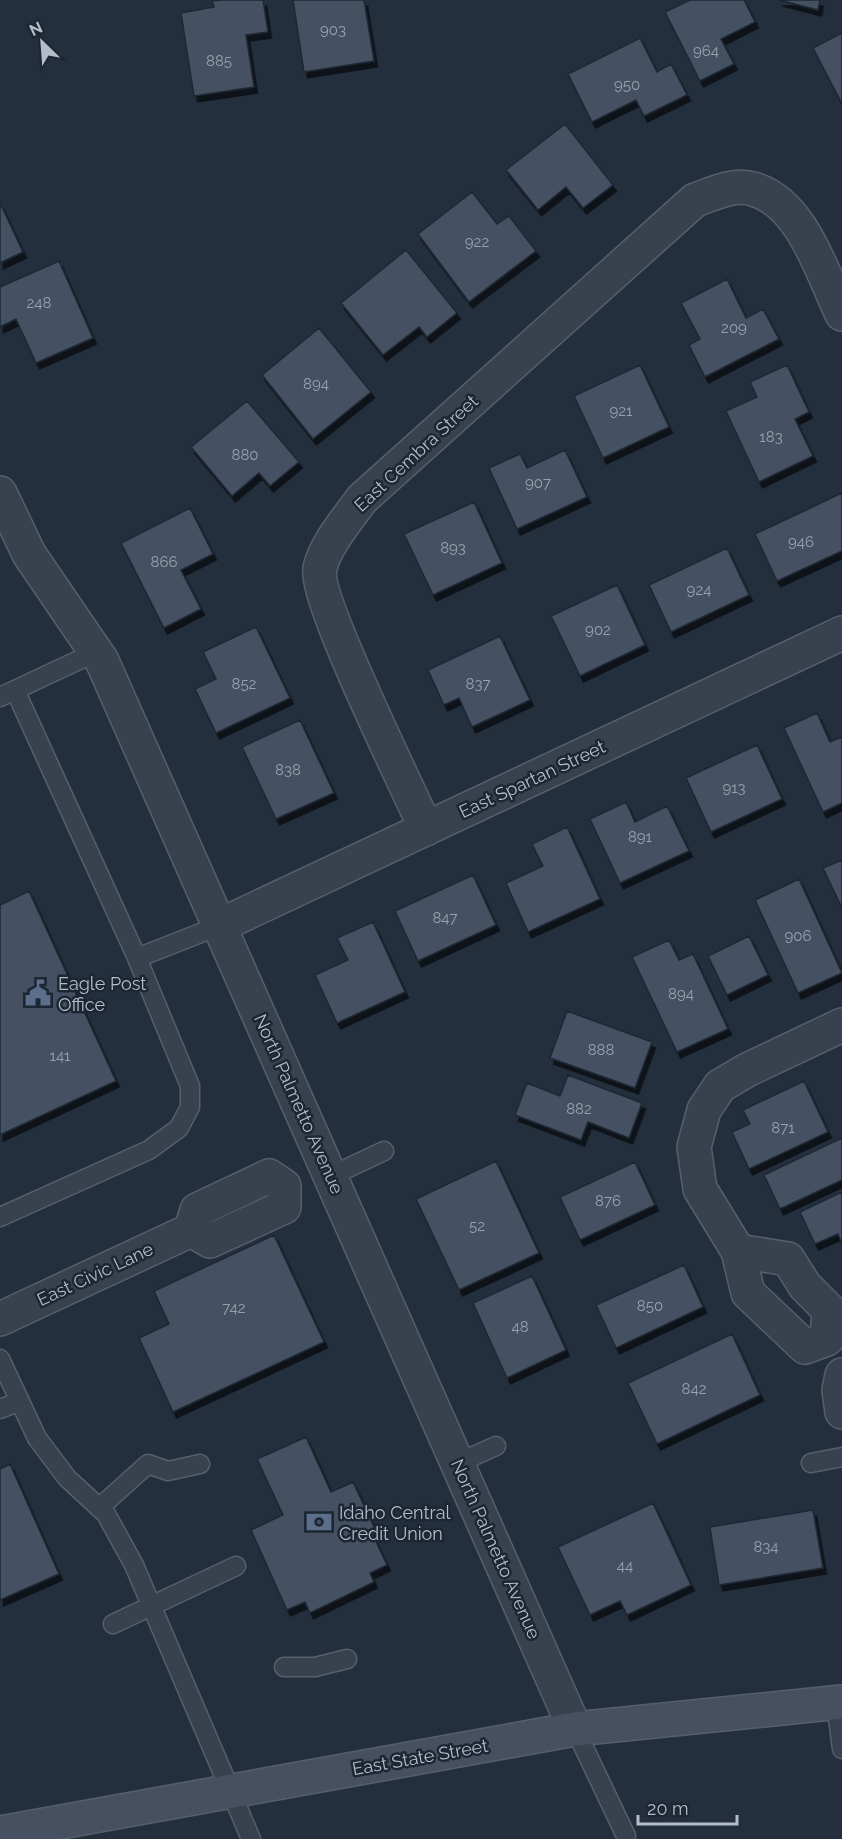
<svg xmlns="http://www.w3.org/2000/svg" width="842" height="1839" font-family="Raleway,sans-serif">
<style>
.building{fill:#455162;stroke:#1f2835;stroke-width:1.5;filter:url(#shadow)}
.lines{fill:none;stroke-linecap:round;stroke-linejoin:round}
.service-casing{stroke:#565f6c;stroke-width:21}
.minor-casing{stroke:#565f6c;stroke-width:36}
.secondary-casing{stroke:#565f6c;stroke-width:36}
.service{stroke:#38414e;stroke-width:18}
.minor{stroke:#38414e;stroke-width:33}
.secondary{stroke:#465061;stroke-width:33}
.labels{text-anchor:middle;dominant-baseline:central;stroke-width:5;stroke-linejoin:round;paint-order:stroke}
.number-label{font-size:15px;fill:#98a1af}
.street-label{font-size:18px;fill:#b4bcc9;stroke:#1d2633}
.poi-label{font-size:18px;fill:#b4bcc9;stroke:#1d2633;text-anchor:start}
</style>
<defs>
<filter id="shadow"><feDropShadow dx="3.5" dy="6" stdDeviation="0" flood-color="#0009"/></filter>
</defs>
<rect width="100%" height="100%" fill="#242f3e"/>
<!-- building -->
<path class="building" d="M221,0H263L268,32L246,35L254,87L194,96L181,13L214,7L212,1Z
M293,0H364L374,61L304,72Z
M690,0H744L755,22L721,39L734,64L700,81L665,12Z
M779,0H820L818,10Z
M842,33V104L813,48Z
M640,38L657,72L671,64L687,95L644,116L636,100L592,122L568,74Z
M565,124L613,185L583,208L566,187L538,210L506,170Z
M472,192L497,224L509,216L536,251L469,302L418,234Z
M0,203L23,252L0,263Z
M406,250L457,313L427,337L419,327L383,355L341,303Z
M59,261L93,338L36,363L16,319L0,327V287Z
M727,279L746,318L763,309L779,339L705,377L689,345L700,339L681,303Z
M319,328L371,392L313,439L262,375Z
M640,365L669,427L603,458L574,396Z
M787,365L809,412L795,419L813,456L759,482L726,411L757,397L750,382Z
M247,401L299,462L270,486L259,473L232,496L191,447Z
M565,450L587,497L517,529L489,468L520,454L527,468Z
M842,493V551L777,581L755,534Z
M474,502L502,563L433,595L404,534Z
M190,508L213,554L181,570L201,609L164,628L121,543Z
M727,548L749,595L671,632L649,585Z
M617,585L645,645L580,676L551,616Z
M256,627L290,698L216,733L195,689L216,679L203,652Z
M500,636L530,700L472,727L459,698L444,705L428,670Z
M817,713L830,742L842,737V803L823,812L784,728Z
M300,720L334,793L276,819L242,747Z
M757,745L782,799L711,832L686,778Z
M626,802L635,822L667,806L689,851L620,883L590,819Z
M567,827L600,899L528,932L506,883L543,866L532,844Z
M842,860V908L823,868Z
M473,875L496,925L418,961L395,911Z
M799,879L842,973L798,993L755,900Z
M29,891L116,1081L0,1135V905Z
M373,922L405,992L337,1023L315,975L348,960L337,938Z
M749,936L768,975L727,995L708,956Z
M669,940L679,960L693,954L728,1029L677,1052L632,957Z
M567,1011L652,1042L635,1088L550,1058Z
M568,1075L642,1103L629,1138L588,1122L581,1140L515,1115L527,1083L560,1096Z
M804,1081L828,1132L749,1169L732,1132L750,1124L743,1110Z
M842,1138V1180L780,1209L764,1175Z
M496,1161L539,1253L459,1290L416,1199Z
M635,1162L655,1205L580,1240L560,1197Z
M842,1192V1244L838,1234L815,1244L800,1212Z
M274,1235L324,1342L173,1412L139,1338L169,1324L154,1291Z
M684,1265L703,1307L616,1348L596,1305Z
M532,1276L566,1350L507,1378L473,1303Z
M732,1334L760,1395L657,1444L628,1383Z
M306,1437L331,1492L353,1482L377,1533L373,1535L387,1565L370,1573L374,1582L310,1613L305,1602L287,1610L251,1530L283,1515L257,1459Z
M10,1464L59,1574L0,1600V1469Z
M653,1503L691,1585L627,1615L620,1601L590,1615L558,1547Z
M813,1510L823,1568L719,1585L710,1527Z"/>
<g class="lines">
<!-- service casing -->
<g class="service-casing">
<path id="service" d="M15,690L137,958L221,925
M0,697L96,652
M331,1176L384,1151
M0,1217L149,1150L179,1128L190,1107V1086L137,958
M0,1359L37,1438L67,1478L106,1514L134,1565L251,1839
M0,1409L20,1401
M458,1463L496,1446
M811,1463L842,1457
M99,1508L148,1464L168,1471L200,1464
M113,1624L236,1566
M284,1667H315L347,1659
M836,1703L842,1749
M575,1729L626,1836"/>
</g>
<!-- minor casing -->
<g class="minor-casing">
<path id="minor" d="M0,493L29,554L102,661L575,1729
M426,829C409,790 313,597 320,568C325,545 349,517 362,499L695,200C712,194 735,183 753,189C802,202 822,273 842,314
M221,925L842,633
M269,1176L284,1186V1207L210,1241L191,1230L197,1210Z
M738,1251L788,1259L805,1286L829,1310L827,1339L805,1347L748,1293L738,1251L700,1189L694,1147L704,1110L720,1086L747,1070L842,1025
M0,1319L191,1230
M842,1375L839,1390L842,1412"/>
</g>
<!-- secondary casing -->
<g class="secondary-casing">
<path id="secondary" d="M0,1833L575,1729L842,1702"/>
</g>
<!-- service -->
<use href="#service" class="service"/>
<!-- minor -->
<use href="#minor" class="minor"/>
<!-- secondary -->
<use href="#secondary" class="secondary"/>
</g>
<!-- icons -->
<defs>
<g id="civic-bare" transform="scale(2.07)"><path d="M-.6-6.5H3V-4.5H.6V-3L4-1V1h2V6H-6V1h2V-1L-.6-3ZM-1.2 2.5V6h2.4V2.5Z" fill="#5c6f8a" stroke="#1d2633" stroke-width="2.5" paint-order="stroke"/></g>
<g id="bank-bare" transform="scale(2.07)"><path d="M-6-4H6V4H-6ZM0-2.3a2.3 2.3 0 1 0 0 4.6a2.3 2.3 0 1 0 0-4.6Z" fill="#5c6f8a" stroke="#1d2633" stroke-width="2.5" paint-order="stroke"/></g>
</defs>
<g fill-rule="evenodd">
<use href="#civic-bare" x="38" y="993"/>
<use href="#bank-bare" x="319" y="1522"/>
</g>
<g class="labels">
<!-- number labels -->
<g class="number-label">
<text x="333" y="30">903</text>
<text x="706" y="51">964</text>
<text x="219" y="61">885</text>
<text x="627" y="85">950</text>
<text x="477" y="242">922</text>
<text x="39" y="303">248</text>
<text x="734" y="328">209</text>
<text x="316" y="384">894</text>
<text x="621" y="411">921</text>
<text x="771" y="437">183</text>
<text x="245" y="455">880</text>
<text x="538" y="483">907</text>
<text x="801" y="542">946</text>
<text x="453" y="548">893</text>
<text x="164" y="562">866</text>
<text x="699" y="590">924</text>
<text x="598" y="630">902</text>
<text x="244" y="684">852</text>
<text x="478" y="684">837</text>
<text x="288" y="770">838</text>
<text x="734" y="788">913</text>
<text x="640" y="837">891</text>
<text x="445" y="918">847</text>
<text x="798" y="936">906</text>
<text x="681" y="994">894</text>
<text x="601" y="1050">888</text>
<text x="60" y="1056">141</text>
<text x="579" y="1109">882</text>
<text x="783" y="1128">871</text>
<text x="608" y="1201">876</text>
<text x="477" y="1226">52</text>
<text x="650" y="1306">850</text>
<text x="234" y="1308">742</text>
<text x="520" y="1327">48</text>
<text x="694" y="1389">842</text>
<text x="766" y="1547">834</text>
<text x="625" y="1566">44</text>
</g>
<!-- street labels -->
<g class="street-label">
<text transform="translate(416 453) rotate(-43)">East Cembra Street</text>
<text transform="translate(532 779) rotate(-25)">East Spartan Street</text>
<text transform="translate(299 1104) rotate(66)">North Palmetto Avenue</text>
<text transform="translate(95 1274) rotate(-25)">East Civic Lane</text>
<text transform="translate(496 1549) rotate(66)">North Palmetto Avenue</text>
<text transform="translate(420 1757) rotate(-10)">East State Street</text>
</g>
<!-- poi labels -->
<g class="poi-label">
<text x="58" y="983">Eagle Post<tspan x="58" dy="21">Office</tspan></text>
<text x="339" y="1512">Idaho Central<tspan x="339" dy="21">Credit Union</tspan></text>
</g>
</g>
<!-- north arrow -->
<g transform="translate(42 42) rotate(335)" stroke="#1d2633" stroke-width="4.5" paint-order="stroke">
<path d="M0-4.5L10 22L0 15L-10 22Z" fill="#b4bcc9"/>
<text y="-9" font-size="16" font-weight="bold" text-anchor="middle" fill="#b4bcc9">N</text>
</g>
<!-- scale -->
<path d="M638 1815v9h99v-9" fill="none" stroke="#b4bcc9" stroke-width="3"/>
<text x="647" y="1815" font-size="18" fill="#b4bcc9" stroke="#1d2633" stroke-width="4.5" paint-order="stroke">20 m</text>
</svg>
